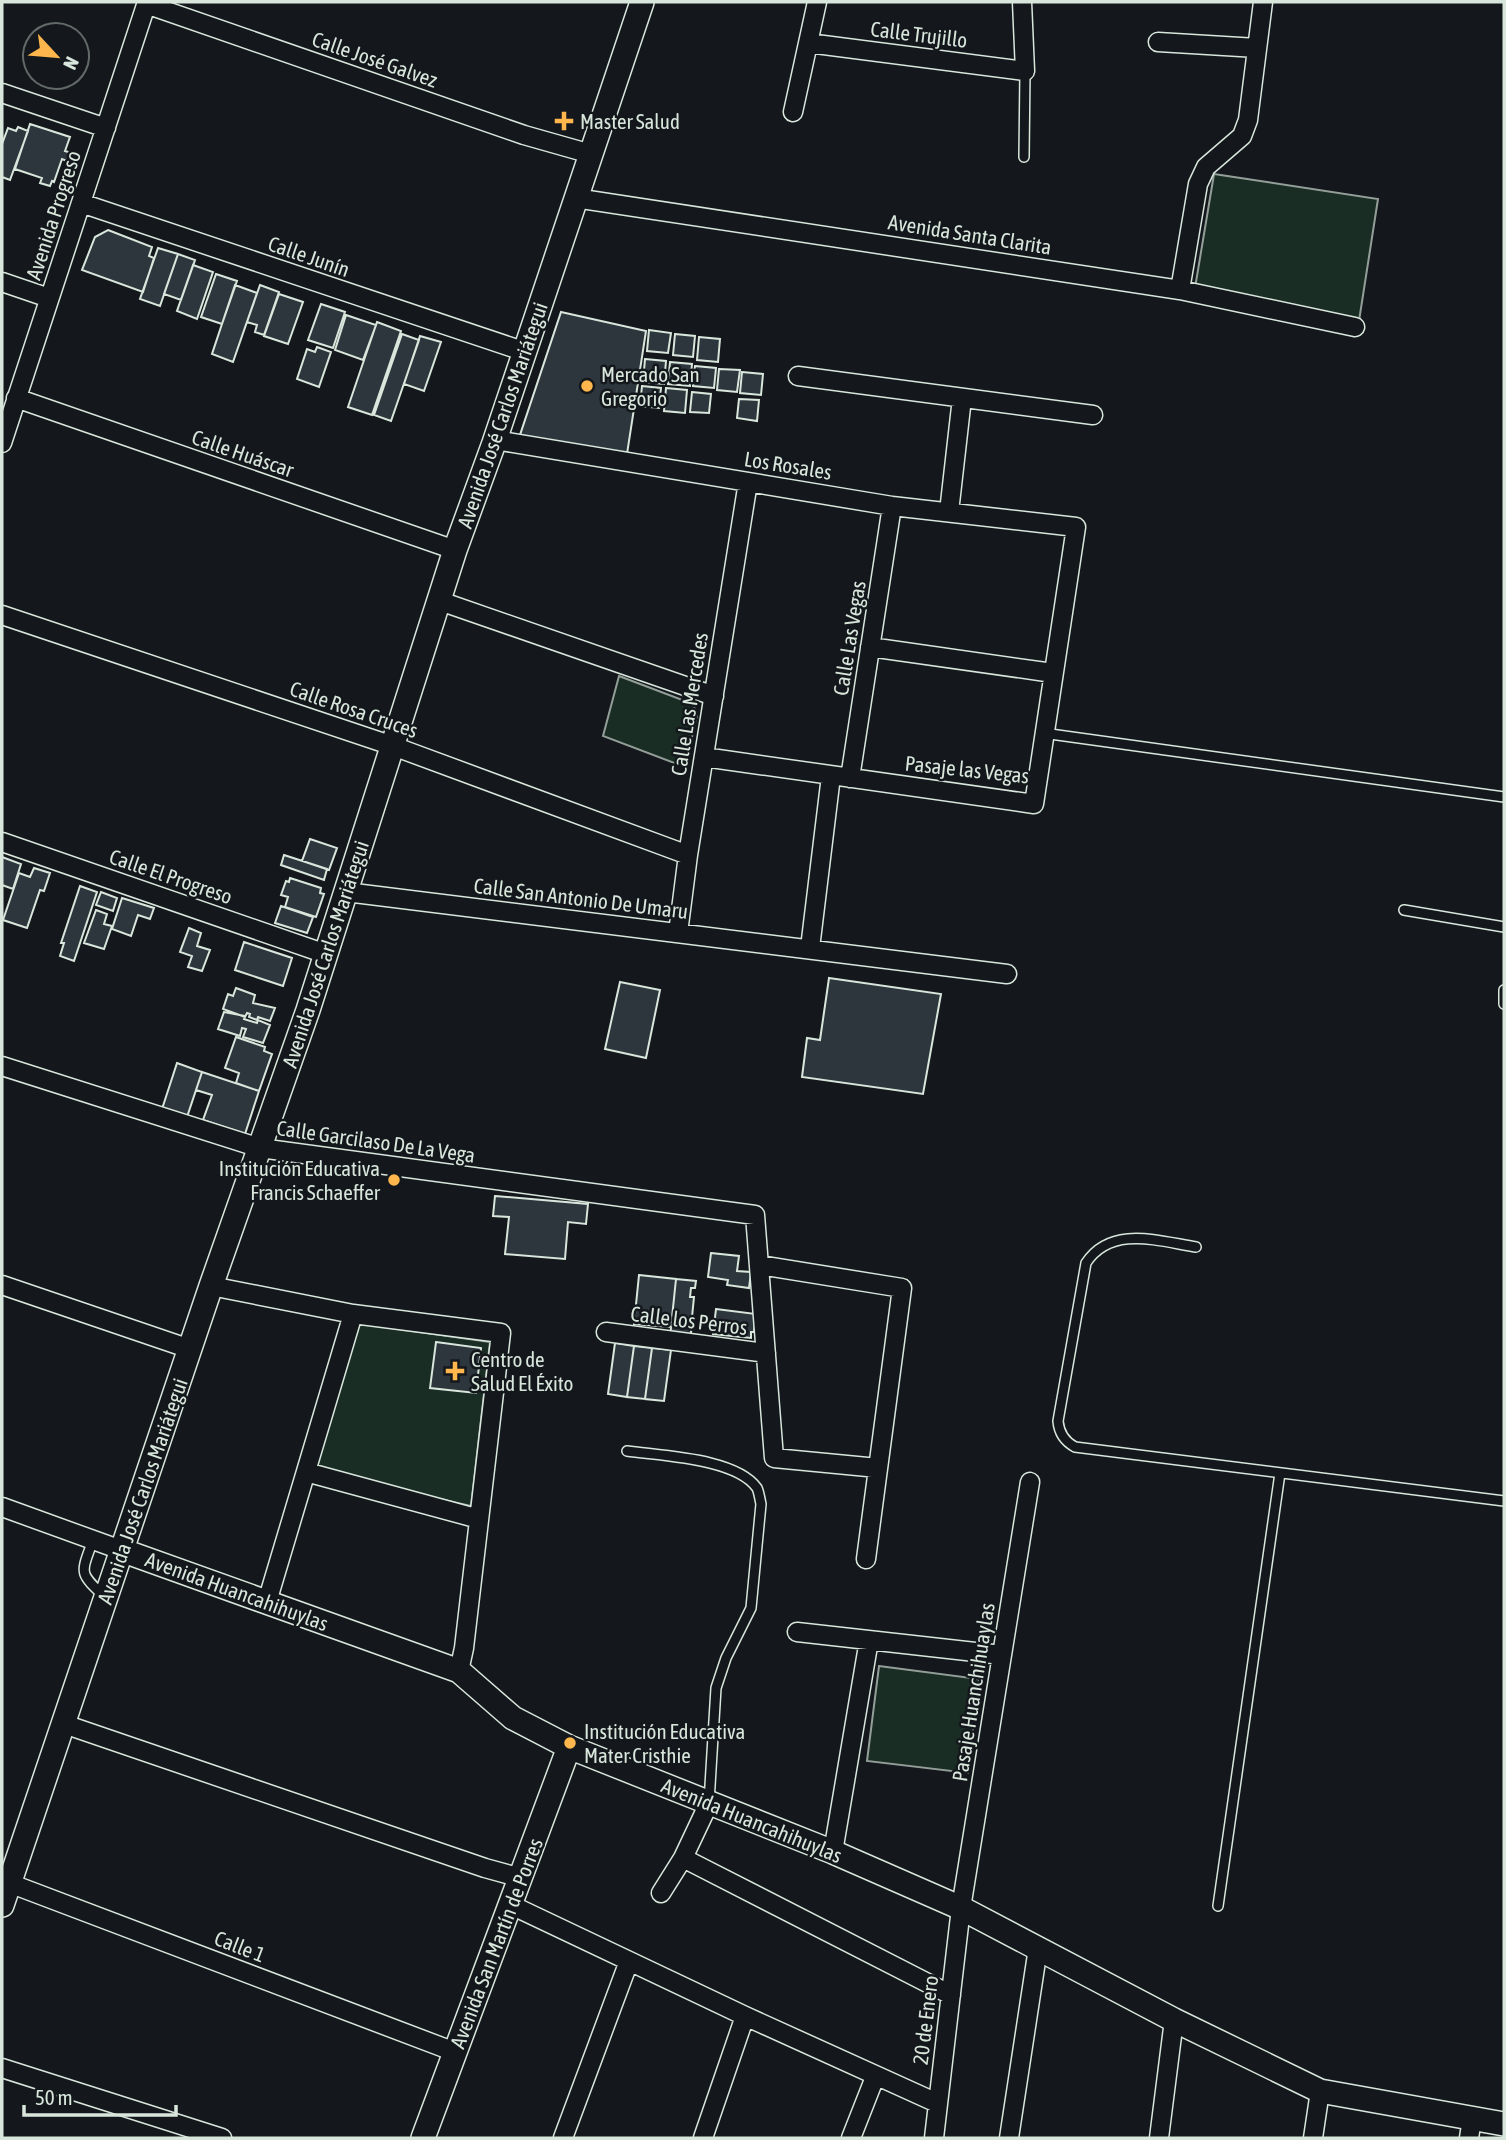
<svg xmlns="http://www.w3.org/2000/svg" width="1506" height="2140" font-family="'Asap Condensed',sans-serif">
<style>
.green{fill:#1a2d24;stroke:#939e99;stroke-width:2}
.building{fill:#2c363c;stroke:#d8e6dc;stroke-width:2}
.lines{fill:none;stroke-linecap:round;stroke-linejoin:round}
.service-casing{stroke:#d8e6dc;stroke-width:12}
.minor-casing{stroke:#d8e6dc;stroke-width:21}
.tertiary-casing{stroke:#d8e6dc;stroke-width:26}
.service{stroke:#14181c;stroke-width:9}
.minor{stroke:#14181c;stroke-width:18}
.tertiary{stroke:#14181c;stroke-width:23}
.poi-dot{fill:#ffb74d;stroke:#14181c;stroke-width:2.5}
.labels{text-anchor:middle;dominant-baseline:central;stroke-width:5;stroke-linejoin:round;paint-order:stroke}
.street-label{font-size:21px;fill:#d8e6dc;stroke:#14181c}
.poi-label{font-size:21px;fill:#d8e6dc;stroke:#14181c;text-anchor:start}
</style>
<rect width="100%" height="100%" fill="#14181c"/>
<!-- green -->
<path class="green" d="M1214,174L1378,199L1359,321L1194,294Z
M619,676L693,704L697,715L685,767L603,736Z
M356,1323L490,1342L471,1506L403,1491L314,1466Z
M879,1666L979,1679L968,1773L867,1761Z"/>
<!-- building -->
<path class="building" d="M30,124L70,137L65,151L75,154L72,163L62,159L54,182L52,181L50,186L40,183L42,178L15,169Z
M18,127L28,131L10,180L2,177V144L8,128L16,131Z
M108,230L152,247L149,256L154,258L143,292L82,270L95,237Z
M158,248L178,254L160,306L140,299Z
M178,254L195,260L181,300L164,294Z
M193,265L213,272L197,319L177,311Z
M216,274L237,281L222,324L201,317Z
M235,285L257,293L233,362L212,354Z
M260,285L279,292L264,335L255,332L257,325L247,322Z
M279,294L303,302L288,344L264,336Z
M321,304L345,312L333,348L308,340Z
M561,312L646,331L627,454L518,441Z
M346,315L376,325L363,360L335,350Z
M377,322L401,331L372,415L348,407Z
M649,330L671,333L668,353L647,351Z
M402,334L419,340L391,421L374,415Z
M675,334L695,336L693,357L673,355Z
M420,336L441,342L424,391L404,384Z
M699,337L720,339L718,362L697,360Z
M317,347L331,352L319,387L297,379L307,349L315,352Z
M645,359L666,361L664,384L643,382Z
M670,362L692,364L690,386L668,384Z
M695,366L716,368L714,388L693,386Z
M719,369L740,370L737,392L717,390Z
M742,372L763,374L761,395L740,393Z
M642,386L661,388L659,408L640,406Z
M666,388L687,390L685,413L664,411Z
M692,392L711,394L709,413L690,412Z
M739,399L759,400L757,421L737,418Z
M310,839L337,848L329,870L302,861Z
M284,855L327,869L324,880L281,865Z
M2,857L21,864L13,889L2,885Z
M34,868L50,873L44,891L40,890L27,928L3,920L19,873L30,877Z
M290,878L321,888L320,893L324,894L316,917L285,907L288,897L281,895L286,881L289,882Z
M80,886L97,892L74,961L60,956L64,943H61Z
M101,892L117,898L113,911L96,905Z
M122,898L154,908L150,919L138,915L131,936L112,929Z
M281,906L313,917L307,933L275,923Z
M96,910L107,914L104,924L112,926L104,949L84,943Z
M189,928L201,933L197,946L210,950L202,971L188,967L192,956L180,952Z
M244,942L292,958L283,986L235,970Z
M829,978L941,994L923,1094L802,1077L807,1038L820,1040Z
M620,982L660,990L646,1058L605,1049Z
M236,988L255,995L253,1003L275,1008L270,1021L258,1017L257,1020L249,1017L250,1014L247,1013L245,1017L223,1009L228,994L233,996Z
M224,1012L245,1016L244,1019L257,1023L258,1020L270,1025L263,1043L243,1037L246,1029L242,1028L240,1036L218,1029Z
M236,1037L265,1047L264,1051L272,1054L259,1091L236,1083L239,1073L225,1068Z
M177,1063L202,1072L187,1117L162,1109Z
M202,1072L259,1091L245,1134L203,1120L212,1095L196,1090Z
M495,1196L588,1204L586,1224L568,1222L565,1259L505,1254L509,1217L493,1216Z
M711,1253L739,1256L737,1271L751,1272L749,1288L727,1285L728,1280L708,1277Z
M639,1275L676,1279L671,1327L634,1324Z
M676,1279L696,1281L695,1288H691L690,1297H694L692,1317H687L686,1325L692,1326L690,1338L670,1337Z
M716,1309L756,1314L754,1332H751V1338L713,1334Z
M436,1342L481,1348L476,1393L430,1388Z
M615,1343L634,1346L627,1397L608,1394Z
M634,1346L652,1348L645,1399L627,1397Z
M652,1348L671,1350L664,1401L645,1399Z"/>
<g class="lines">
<!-- service casing -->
<g class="service-casing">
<path id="service" d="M1024,157L1025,71
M1043,733L1504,797
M1404,910L1504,927
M1504,990V1004
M1196,1247C1158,1241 1111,1225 1086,1263L1058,1421C1059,1433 1064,1441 1075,1447L1504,1501
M627,1451C661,1456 736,1458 757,1488C759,1492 760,1500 761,1504L751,1608L726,1658L716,1688L709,1802
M93,1540C81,1574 78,1572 105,1597
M1218,1906L1280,1473"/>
</g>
<!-- minor casing -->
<g class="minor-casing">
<path id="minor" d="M146,4L524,135L591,154
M1158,42L1257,48
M808,43L1025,71L1022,2
M2,93L106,128
M793,112L817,2
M575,198L1180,290L1355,327
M81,203L523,351
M2,282L49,298
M1180,290L1198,184L1206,167L1242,136L1248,120L1263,2
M798,376L1093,415
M16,398L455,550
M495,440L892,506L1076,527L1034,804L704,757
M2,443L147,2
M949,512L962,398
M440,601L714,696
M2,615L393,746L688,855
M870,647L1053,673
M850,778L892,506
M2,842L326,954
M346,892L1007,974
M678,933L688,855L748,482
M810,948L831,776
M2,1066L260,1148L755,1215L774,1458L878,1468
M759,1265L902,1288L866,1559
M2,1285L190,1349
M211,1286L353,1314L501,1333L464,1648L459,1671
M606,1332L766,1353
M306,1472L479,1519
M2,1507L121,1550
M267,1602L353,1314
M797,1632L1002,1655
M64,1724L485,1868L521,1878
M833,1852L869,1640
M683,1858L951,1995
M9,1883L455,2052
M661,1893L683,1858L709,1803
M511,1905L745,2016L937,2103
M2,2068L222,2138
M563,2138L629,1961
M703,2138L745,2016
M851,2138L875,2077
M934,2138L961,1908L1030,1482
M1009,2138L1038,1948
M1159,2138L1174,2020
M1313,2138L1320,2091
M1469,2138L1472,2119"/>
</g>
<!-- tertiary casing -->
<g class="tertiary-casing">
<path id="tertiary" d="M121,1550L459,1671L513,1718L569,1747L833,1852L961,1908L1174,2020L1320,2091L1504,2124
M2,1905L211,1286L308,1010L455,550L494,443L642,2
M423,2138L569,1747"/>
</g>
<!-- service -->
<use href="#service" class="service"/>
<!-- minor -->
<use href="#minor" class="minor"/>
<!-- tertiary -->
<use href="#tertiary" class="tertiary"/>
</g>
<!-- markers -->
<g class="poi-dot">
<path d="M560.5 110.5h7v7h7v7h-7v7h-7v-7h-7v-7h7z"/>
<circle cx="587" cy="386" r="7"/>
<circle cx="394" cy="1180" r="7"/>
<path d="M451.5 1360.5h7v7h7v7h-7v7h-7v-7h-7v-7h7z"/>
<circle cx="570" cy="1743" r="7"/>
</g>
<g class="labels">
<!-- street labels -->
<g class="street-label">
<text transform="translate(919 34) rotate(7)">Calle Trujillo</text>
<text transform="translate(375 59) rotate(19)">Calle José Galvez</text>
<text transform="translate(53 215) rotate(-72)">Avenida Progreso</text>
<text transform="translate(970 234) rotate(9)">Avenida Santa Clarita</text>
<text transform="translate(309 256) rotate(19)">Calle Junín</text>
<text transform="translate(502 415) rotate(-71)">Avenida José Carlos Mariátegui</text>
<text transform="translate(243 453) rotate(19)">Calle Huáscar</text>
<text transform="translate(788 465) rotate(9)">Los Rosales</text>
<text transform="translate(849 638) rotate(-81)">Calle Las Vegas</text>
<text transform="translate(689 704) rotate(-81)">Calle Las Mercedes</text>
<text transform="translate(354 709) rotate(19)">Calle Rosa Cruces</text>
<text transform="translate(967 769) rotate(6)">Pasaje las Vegas</text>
<text transform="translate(171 876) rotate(19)">Calle El Progreso</text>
<text transform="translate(581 898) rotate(7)">Calle San Antonio De Umaru</text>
<text transform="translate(325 954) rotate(-72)">Avenida José Carlos Mariátegui</text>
<text transform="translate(376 1141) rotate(8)">Calle Garcilaso De La Vega</text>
<text transform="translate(689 1320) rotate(7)">Calle los Perros</text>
<text transform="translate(142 1491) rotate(-71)">Avenida José Carlos Mariátegui</text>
<text transform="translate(237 1591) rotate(20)">Avenida Huancahihuylas</text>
<text transform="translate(973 1692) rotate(-81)">Pasaje Huanchihuaylas</text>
<text transform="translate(752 1820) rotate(22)">Avenida Huancahihuylas</text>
<text transform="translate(496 1943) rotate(-69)">Avenida San Martín de Porres</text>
<text transform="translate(240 1946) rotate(21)">Calle 1</text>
<text transform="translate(925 2020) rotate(-83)">20 de Enero</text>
</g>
<!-- poi labels -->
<g class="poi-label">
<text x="580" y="121">Master Salud</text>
<text x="601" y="374">Mercado San<tspan x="601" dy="24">Gregorio</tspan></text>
<text x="380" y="1168" text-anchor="end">Institución Educativa<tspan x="380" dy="24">Francis Schaeffer</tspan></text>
<text x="471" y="1359">Centro de<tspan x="471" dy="24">Salud El Éxito</tspan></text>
<text x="584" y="1731">Institución Educativa<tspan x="584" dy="24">Mater Cristhie</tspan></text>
</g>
</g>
<!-- border -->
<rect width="1506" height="2140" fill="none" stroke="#d8e6dc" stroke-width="7"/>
<!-- north arrow -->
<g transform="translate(56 56) rotate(116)"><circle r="33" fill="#14181c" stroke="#626a69" stroke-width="2"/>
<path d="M0-5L12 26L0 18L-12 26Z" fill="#ffb74d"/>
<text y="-10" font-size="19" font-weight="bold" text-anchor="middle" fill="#d8e6dc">N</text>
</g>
<!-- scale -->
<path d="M24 2105v10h152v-10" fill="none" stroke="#d8e6dc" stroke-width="3.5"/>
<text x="35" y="2105" font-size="21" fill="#d8e6dc" stroke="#14181c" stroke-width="5" paint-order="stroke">50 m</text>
</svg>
